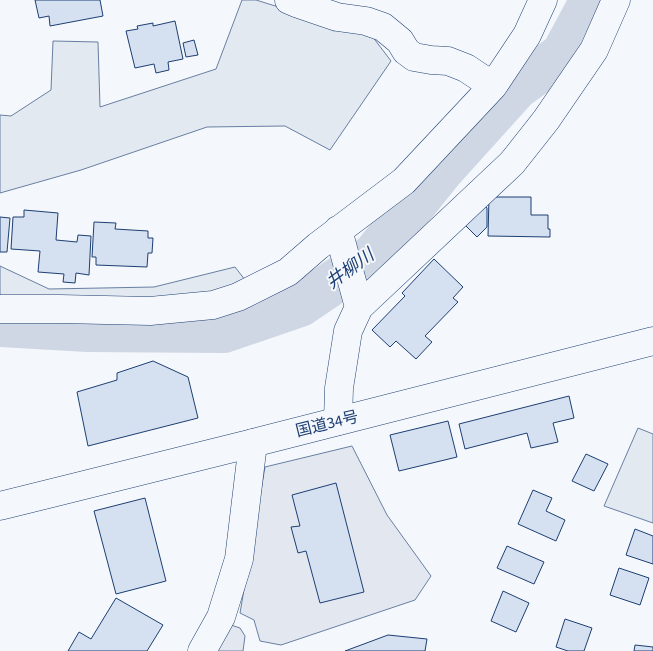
<svg xmlns="http://www.w3.org/2000/svg" width="653" height="651" font-family="'Source Sans 3','Noto Sans JP',sans-serif">
<style>
.green{fill:#e3e9f0;stroke:#687fa3}
.parking{fill:#e3e8f0;stroke:#687fa3}
.lines{fill:none;stroke-linecap:round;stroke-linejoin:round}
.river{stroke:#cfd7e4;stroke-width:44}
.building{fill:#d5e0f0;stroke:#1d3f73}
.minor-casing{stroke:#1d3f73;stroke-width:29}
.highway-casing{stroke:#1d3f73;stroke-width:29}
.minor{stroke:#f4f7fb;stroke-width:28}
.highway{stroke:#f4f7fb;stroke-width:28}
.labels{text-anchor:middle;dominant-baseline:central;stroke-width:4;stroke-linejoin:round;paint-order:stroke}
.street-label{font-size:16px;fill:#1d3f73;stroke:#f4f7fb}
.water-label{font-size:18px;font-style:italic;fill:#1d3f73;stroke:#f4f7fb}
</style>
<rect width="100%" height="100%" fill="#f4f7fb"/>
<!-- green -->
<path class="green" d="M242,0H256L372,36L391,61L330,150L285,126L207,127L81,170L0,193V115L11,116L51,90L53,41L98,42L100,107L216,69Z
M0,266L49,289L154,287L235,267L256,294L0,315Z
M638,428L653,434V523L604,506Z"/>
<!-- parking -->
<path class="parking" d="M352,446L387,515L431,576L415,600L281,645L260,641L254,620L240,613L265,467Z
M231,625L240,628L245,636L243,651H217Z"/>
<g class="lines">
<!-- river -->
<path class="river" d="M0,325L88,330L224,331L300,305L374,255L442,170L516,88L563,54L592,0"/>
</g>
<!-- building -->
<path class="building" d="M35,0H100L103,16L50,26L49,16L39,18Z
M175,21L183,59L168,62L169,70L156,73L154,64L135,68L126,31L138,29L137,26L153,23V26Z
M194,40L198,55L186,57L183,43Z
M489,197H531V215H548V229H550V237L488,236Z
M479,199L487,208V227L477,237L459,219Z
M24,210L58,213L56,240L77,242L78,235L91,236L89,275L76,273L75,283L63,282L64,274L38,272L40,251L11,249L13,217H24Z
M0,217L10,218L7,252H0Z
M94,222L116,223L115,229L148,231V238H153L152,253H148L147,267L96,265V257H92Z
M434,259L463,287L453,298L458,302L425,336L432,342L416,359L396,341L390,347L372,330L405,296L402,293Z
M153,361L188,377L198,418L88,446L77,392L117,380V373Z
M569,396L574,418L553,423L558,442L531,448L527,433L465,449L459,424Z
M448,421L457,457L399,471L390,435Z
M586,454L608,464L594,491L572,481Z
M336,483L364,592L320,603L306,551L298,553L291,527L300,526L292,495Z
M533,490L552,498L546,511L565,520L556,541L518,524Z
M145,498L166,581L116,594L94,511Z
M635,529L653,536V564L626,555Z
M507,546L544,562L534,584L497,568Z
M619,568L649,578L640,605L610,595Z
M503,591L529,603L516,632L491,621Z
M116,598L163,625L147,651H68L79,632L91,639Z
M565,619L592,628L584,651H568L556,647Z
M388,635L427,639L425,651H345Z
M635,645L653,647V651H634Z"/>
<g class="lines">
<!-- minor casing -->
<g class="minor-casing">
<path id="minor" d="M289,0L296,3L337,17L366,21L383,27L400,41L406,51L414,57L431,60L448,61L466,68L493,86
M338,230L359,307
M0,309H60L150,311L213,305L238,297L288,272L318,246L404,181L493,86L527,35L543,0
M338,421L339,388L348,331L359,307L512,163L546,120L594,50L616,0
M202,651L221,617L239,559L253,443"/>
</g>
<!-- highway casing -->
<g class="highway-casing">
<path id="highway" d="M0,506L253,443L653,341"/>
</g>
<!-- minor -->
<use href="#minor" class="minor"/>
<!-- highway -->
<use href="#highway" class="highway"/>
</g>
<g class="labels">
<!-- street labels -->
<g class="street-label">
<text transform="translate(327 424) rotate(-14)">国道34号</text>
</g>
<!-- water labels -->
<g class="water-label">
<text transform="translate(350 269) rotate(-36)">井柳川</text>
</g>
</g>
</svg>
